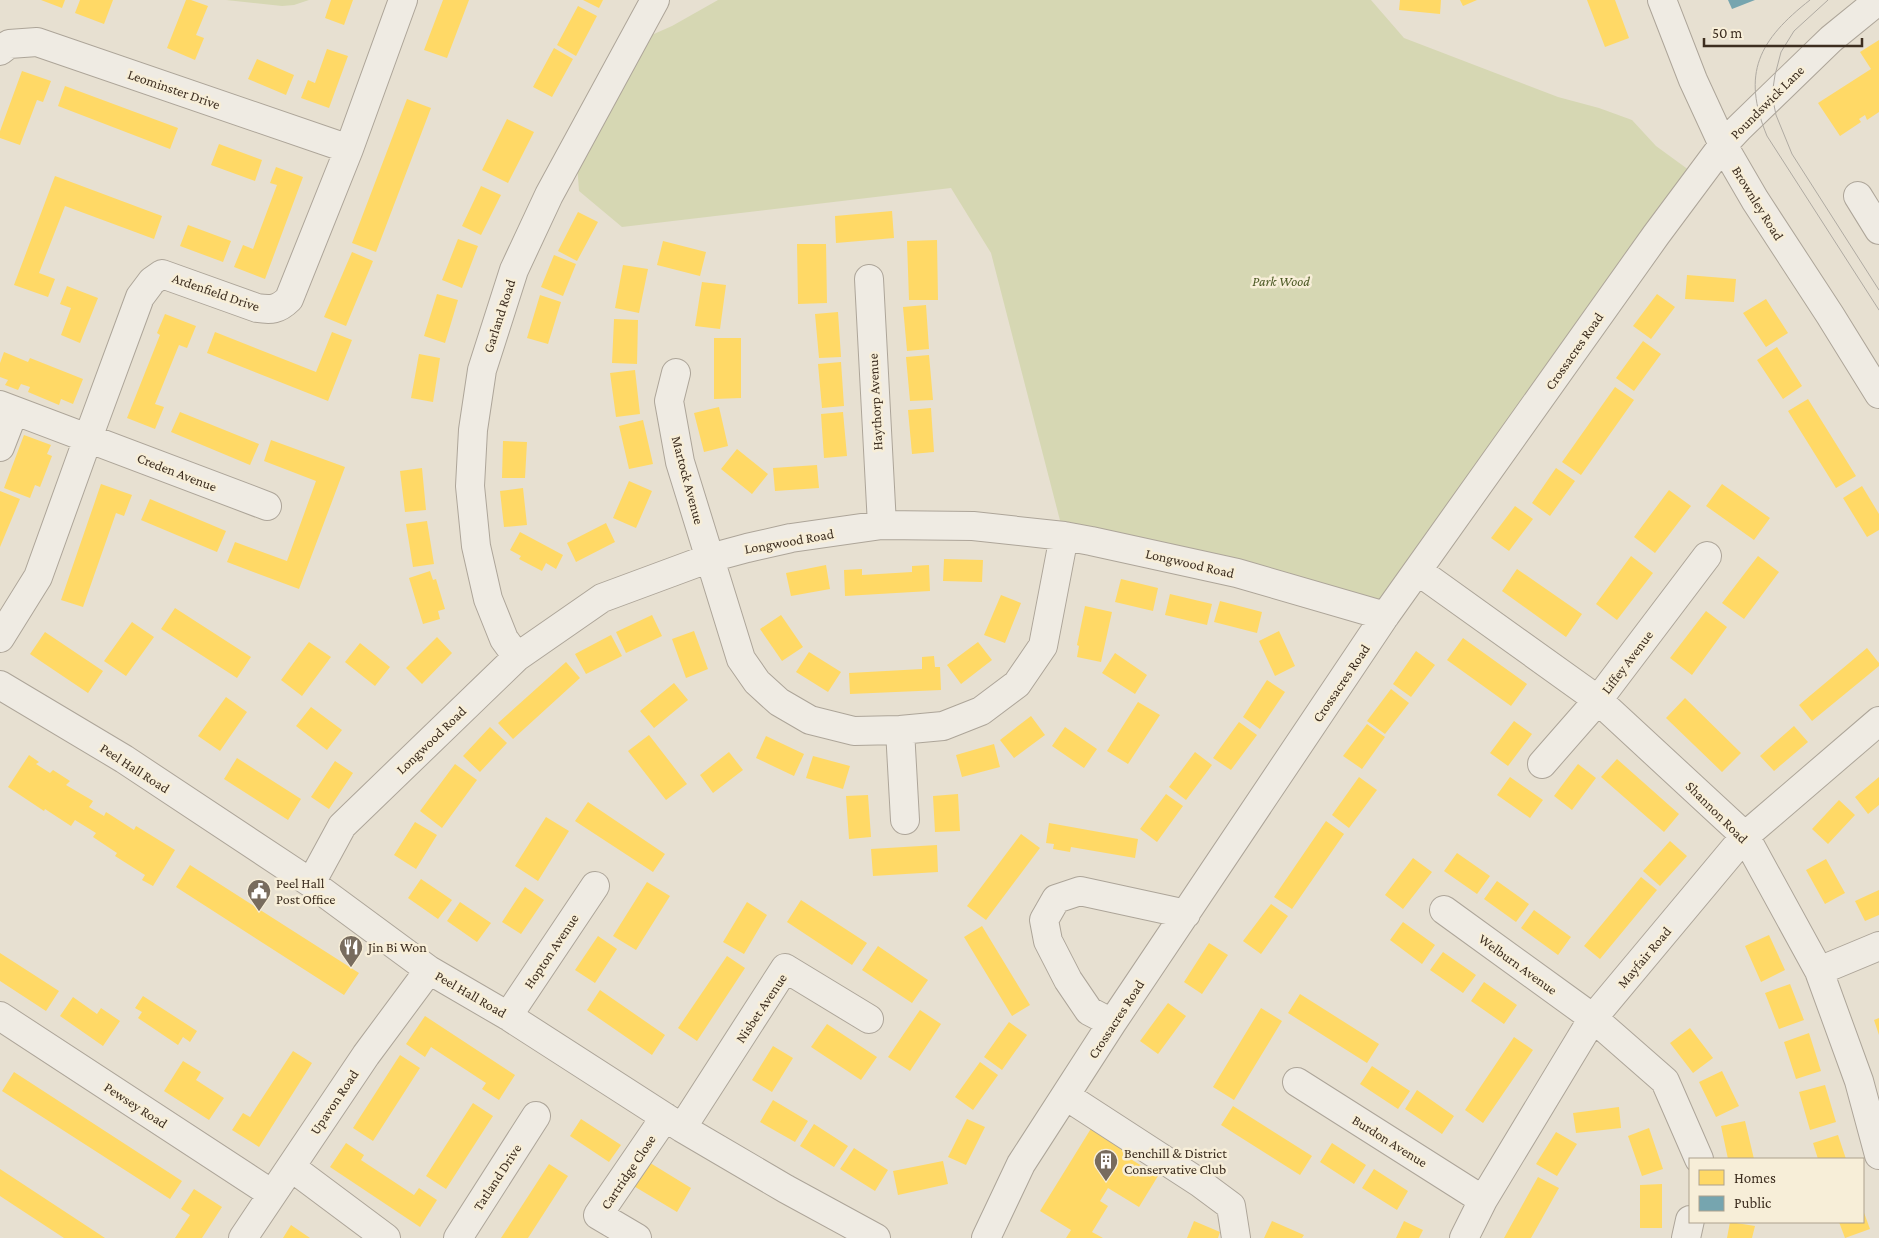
<svg xmlns="http://www.w3.org/2000/svg" width="1879" height="1238" font-family="'Crimson Pro',serif">
<style>
.green{fill:#d6d7b3}
.homes{fill:#ffd966}
.public{fill:#76a5af}
.lines{fill:none;stroke-linecap:round;stroke-linejoin:round}
.minor-casing{stroke:#ada599;stroke-width:30}
.minor{stroke:#efebe3;stroke-width:28}
.tram{stroke:#afaaa2;stroke-width:1}
.labels{text-anchor:middle;dominant-baseline:central;stroke-width:5;stroke-linejoin:round;paint-order:stroke}
.street-label{font-size:14px;fill:#3d2e20;stroke:#f7eed8}
.park-label{font-size:14px;font-style:italic;fill:#4d5a26;stroke:#f7eed8}
.poi-label{font-size:14px;fill:#3d2e20;stroke:#f7eed8;text-anchor:start}
</style>
<rect width="100%" height="100%" fill="#e7e0d1"/>
<!-- green -->
<path class="green" d="M226,0H309L294,5L282,6Z
M718,0H1371L1404,38L1558,97L1599,108L1632,120L1656,146L1693,173L1385,616L1064,536L991,253L951,188L622,227L579,191L577,163L638,41L672,26Z"/>
<!-- homes -->
<path class="homes" d="M41,0H65L62,8Z
M80,0H113L104,24L75,13Z
M186,0H191L208,6L196,35L204,38L195,60L167,48Z
M331,0H353L344,25L325,18Z
M443,0H469L447,58L424,50Z
M583,0H603L599,8Z
M1400,0H1441L1440,14L1399,10Z
M1460,0H1477L1463,6Z
M1587,0H1615L1629,38L1605,47Z
M578,6L597,16L576,56L557,45Z
M1879,40V112L1867,120L1865,115L1859,119L1861,122L1840,136L1818,103L1871,69L1860,52Z
M554,48L573,59L552,97L533,87Z
M327,49L348,56L329,108L301,98L308,80L315,83Z
M257,59L294,75L286,95L248,79Z
M22,71L51,81L43,102L37,100L20,145L0,138V131Z
M65,86L178,128L170,149L58,106Z
M407,99L431,108L376,252L352,243Z
M507,119L534,132L508,183L482,170Z
M219,144L262,160L255,181L211,165Z
M276,167L303,177L265,279L234,267L243,245L253,249L277,185L270,183Z
M55,176L162,216L154,239L65,206L39,273L55,279L48,297L14,285Z
M481,186L501,195L481,235L462,226Z
M892,211L894,238L836,243L835,216Z
M578,212L598,222L577,261L558,251Z
M188,225L231,241L223,262L180,246Z
M458,239L478,246L462,288L442,280Z
M937,240L938,300H909L907,241Z
M663,241L706,252L700,276L657,265Z
M797,244H826L827,303L798,304Z
M352,252L373,261L346,326L324,317Z
M554,255L576,264L563,296L541,287Z
M623,265L648,269L639,313L615,308Z
M1687,275L1736,279L1734,302L1685,299Z
M702,282L726,285L720,329L695,326Z
M67,286L98,298L80,343L61,335L71,308L60,304Z
M437,294L458,300L445,343L424,336Z
M1657,294L1675,307L1651,339L1633,326Z
M540,295L561,302L548,344L527,338Z
M1766,299L1788,333L1766,347L1743,313Z
M926,305L929,349L907,351L903,307Z
M838,312L841,357L819,358L815,314Z
M165,314L196,326L187,348L179,345L155,404L164,407L155,429L127,418L160,335L157,333Z
M614,319L638,320L637,364L612,363Z
M215,332L316,372L332,332L352,340L328,401L207,353Z
M714,338H741V398L714,399Z
M1643,341L1661,354L1634,391L1616,378Z
M1777,347L1802,386L1783,399L1757,360Z
M4,352L28,362L30,358L83,379L73,404L61,399L59,405L28,392L30,387L21,384L18,390L5,385L8,380L0,377V363Z
M419,354L440,358L433,402L411,398Z
M929,355L933,400L910,401L906,357Z
M841,362L844,406L822,408L818,364Z
M635,370L640,414L616,417L610,373Z
M1615,387L1634,400L1581,475L1562,462Z
M1808,399L1856,476L1836,488L1788,411Z
M719,407L728,446L704,452L694,413Z
M931,408L934,452L912,454L908,410Z
M180,412L259,444L250,465L171,432Z
M843,412L847,456L824,458L821,414Z
M643,420L653,464L629,469L619,426Z
M24,435L51,445L47,454L52,456L40,487L35,485L30,498L4,488Z
M271,440L345,467L299,589L227,562L235,542L287,561L316,481L264,461Z
M503,441L527,442L525,478H502Z
M737,449L768,474L752,494L721,469Z
M817,465L819,488L775,491L773,468Z
M422,468L426,510L405,512L400,471Z
M1556,468L1575,481L1550,516L1532,503Z
M629,481L652,491L636,528L613,518Z
M101,484L132,495L124,516L116,513L83,607L61,600Z
M1722,484L1770,518L1754,540L1706,506Z
M1862,486L1879,514V530L1867,537L1843,498Z
M523,488L527,525L504,527L500,491Z
M1669,490L1691,506L1655,553L1634,537Z
M0,491L20,499L0,547Z
M150,499L226,531L217,552L141,520Z
M1515,506L1533,519L1509,551L1491,538Z
M427,521L434,564L413,567L406,524Z
M606,523L615,542L576,562L567,543Z
M520,532L563,555L556,569L546,563L542,571L519,559L521,556L510,550Z
M1631,556L1653,573L1617,620L1596,604Z
M1758,556L1779,572L1744,619L1722,603Z
M944,559L983,560L982,582L943,581Z
M826,565L830,589L791,596L786,573Z
M929,565L930,591L845,596L844,570L862,569V575L912,572V566Z
M1517,569L1582,614L1566,637L1502,591Z
M430,571L433,580L436,579L445,609L438,611L440,619L423,624L409,578Z
M1121,579L1158,588L1153,611L1115,602Z
M1170,594L1212,604L1207,625L1165,615Z
M1001,595L1021,603L1005,643L984,635Z
M1220,601L1262,612L1257,633L1214,622Z
M1085,606L1112,612L1101,662L1077,657L1079,646L1077,645Z
M175,608L251,657L237,678L161,629Z
M1706,611L1727,627L1692,675L1670,658Z
M652,615L662,636L626,653L616,632Z
M781,615L803,647L782,661L760,629Z
M132,622L154,637L126,676L104,661Z
M694,631L708,669L686,678L672,639Z
M1279,631L1295,666L1275,676L1259,641Z
M45,632L103,671L88,693L30,654Z
M611,635L622,656L586,674L575,654Z
M437,637L452,653L422,684L406,668Z
M1463,638L1527,684L1511,706L1447,660Z
M309,642L331,657L302,696L281,680Z
M978,642L992,660L961,684L947,665Z
M360,643L390,667L375,686L345,662Z
M1867,648L1879,663V666L1812,721L1799,705Z
M1416,651L1435,665L1411,697L1393,684Z
M809,652L841,672L828,692L796,672Z
M1115,653L1147,675L1135,694L1102,673Z
M934,656L935,667H940L941,690L850,694L849,673L922,669V657Z
M566,662L580,678L513,739L498,723Z
M1267,680L1285,692L1260,729L1243,717Z
M674,683L688,700L654,728L640,711Z
M1391,689L1409,703L1385,734L1367,721Z
M226,697L247,712L220,751L198,736Z
M1685,698L1741,753L1722,772L1666,718Z
M1138,702L1160,715L1128,764L1107,751Z
M311,707L342,730L327,750L296,726Z
M1031,716L1045,735L1014,758L1000,740Z
M1514,721L1532,734L1508,766L1490,753Z
M1239,722L1257,735L1231,770L1213,758Z
M1367,724L1385,737L1362,769L1343,756Z
M1794,726L1808,742L1774,771L1760,756Z
M490,727L507,743L480,772L463,756Z
M1065,727L1097,749L1084,768L1052,746Z
M649,735L687,784L666,800L628,751Z
M766,736L804,754L794,776L756,758Z
M994,744L1000,767L962,777L956,755Z
M729,752L743,770L713,793L700,775Z
M1195,752L1212,765L1186,800L1169,787Z
M29,755L39,762L36,764L50,773L53,770L70,781L66,785L93,801L89,807L104,816L106,812L134,830L136,826L175,850L153,886L142,880L145,875L115,856L117,853L93,837L96,833L75,820L71,826L45,809L44,811L8,787Z
M813,756L850,766L843,789L806,778Z
M237,758L301,799L288,820L224,779Z
M1617,759L1679,814L1664,832L1601,777Z
M335,761L353,773L329,809L311,797Z
M455,764L477,780L442,828L420,811Z
M1578,764L1596,778L1572,810L1554,796Z
M1359,777L1377,790L1349,828L1332,815Z
M1510,777L1543,800L1530,818L1497,795Z
M1879,777V805L1868,814L1855,797Z
M958,794L960,831L935,832L933,796Z
M1166,794L1183,806L1157,842L1140,829Z
M868,795L871,837L849,839L846,796Z
M1839,800L1855,815L1828,844L1812,829Z
M588,802L665,854L653,872L575,821Z
M546,817L569,831L538,881L515,866Z
M1326,821L1344,834L1292,909L1274,897Z
M415,822L437,835L416,869L394,855Z
M1049,823L1138,839L1135,858L1071,847L1070,852L1053,849L1054,844L1046,843Z
M1021,834L1040,848L986,920L967,906Z
M1670,841L1687,856L1660,886L1643,871Z
M937,845L938,872L873,876L871,849Z
M1457,853L1490,876L1477,894L1444,871Z
M1413,858L1432,872L1403,909L1385,895Z
M1826,859L1845,893L1825,904L1806,870Z
M190,865L359,973L344,995L176,887Z
M1641,877L1657,890L1600,959L1584,946Z
M421,879L452,900L438,919L408,898Z
M1497,881L1529,904L1516,922L1484,899Z
M647,882L670,896L636,950L613,936Z
M525,887L544,900L521,934L502,922Z
M1879,890V915L1865,921L1855,901Z
M801,900L867,943L852,965L787,922Z
M460,902L491,923L477,942L447,921Z
M747,902L767,915L744,954L723,942Z
M1271,904L1288,916L1261,954L1243,941Z
M1534,910L1571,937L1558,955L1521,928Z
M1403,922L1435,945L1422,964L1390,940Z
M982,926L1030,1005L1012,1016L964,937Z
M1769,935L1785,970L1761,982L1745,946Z
M598,936L617,949L595,983L575,970Z
M1209,943L1228,955L1202,994L1184,982Z
M878,946L928,980L912,1003L862,970Z
M1443,952L1476,975L1463,993L1430,970Z
M0,953L59,991L46,1011L0,981Z
M727,956L745,968L697,1041L678,1028Z
M1484,982L1517,1005L1504,1024L1471,1001Z
M1790,984L1804,1020L1779,1029L1765,993Z
M600,990L665,1035L652,1055L587,1010Z
M1300,994L1379,1044L1367,1063L1288,1013Z
M143,996L197,1031L190,1042L183,1037L178,1045L138,1018L142,1012L135,1008Z
M73,997L97,1014L101,1008L120,1021L103,1046L60,1016Z
M1168,1003L1186,1016L1158,1054L1140,1041Z
M1261,1008L1282,1021L1234,1100L1213,1087Z
M920,1010L941,1024L910,1071L888,1057Z
M425,1016L515,1075L499,1100L482,1089L486,1083L431,1047L425,1057L406,1044Z
M1879,1018V1035L1874,1020Z
M1009,1022L1027,1035L1002,1070L984,1057Z
M827,1024L877,1057L861,1080L811,1047Z
M1690,1028L1713,1058L1693,1073L1670,1043Z
M1809,1033L1821,1071L1796,1079L1784,1042Z
M1514,1037L1533,1050L1483,1123L1465,1110Z
M773,1046L793,1058L772,1092L752,1080Z
M293,1051L312,1063L259,1147L232,1130L243,1113L250,1117Z
M400,1055L420,1068L373,1141L353,1128Z
M183,1061L201,1072L196,1080L224,1098L209,1120L164,1091Z
M980,1062L998,1075L973,1110L955,1097Z
M1372,1066L1410,1091L1398,1109L1360,1084Z
M1722,1071L1739,1106L1716,1117L1699,1082Z
M14,1072L182,1181L170,1199L2,1091Z
M1825,1085L1836,1122L1810,1130L1799,1092Z
M1417,1090L1454,1116L1442,1134L1405,1109Z
M773,1100L808,1121L795,1142L760,1122Z
M473,1103L493,1116L446,1189L426,1176Z
M1233,1106L1312,1156L1300,1175L1221,1125Z
M1619,1107L1621,1128L1576,1133L1573,1113Z
M581,1119L621,1145L609,1162L570,1136Z
M967,1119L985,1127L966,1165L948,1157Z
M1745,1121L1754,1159H1728L1721,1126Z
M814,1124L848,1146L834,1167L800,1146Z
M1092,1127L1132,1153L1129,1158L1158,1176L1139,1207L1108,1188L1100,1201L1108,1206L1092,1232L1103,1238H1066L1071,1230L1040,1211Z
M1649,1128L1663,1169L1642,1176L1628,1136Z
M1556,1132L1577,1144L1557,1176L1536,1164Z
M1838,1135L1846,1159H1818L1813,1143Z
M346,1143L364,1155L361,1160L414,1195L419,1188L437,1200L420,1227L330,1167Z
M1332,1143L1366,1165L1354,1184L1320,1162Z
M854,1148L888,1170L875,1191L840,1169Z
M647,1161L691,1188L677,1212L632,1185Z
M943,1161L948,1184L898,1195L893,1171Z
M549,1164L568,1176L528,1238H501Z
M0,1169L105,1238H64L0,1196Z
M1374,1169L1408,1191L1397,1210L1362,1188Z
M1538,1177L1559,1188L1531,1238H1504Z
M1662,1184V1228H1640V1185Z
M194,1189L222,1207L202,1238H175L190,1215L181,1209Z
M1863,1210L1870,1229L1845,1238L1839,1222H1863Z
M1194,1221L1220,1232L1218,1238H1187Z
M1272,1221L1304,1235L1302,1238H1264Z
M1404,1221L1423,1230L1419,1238H1396Z
M1730,1222L1755,1226L1752,1238H1727Z
M291,1225L310,1238H283Z"/>
<!-- public -->
<path class="public" d="M1728,0H1755L1732,9Z"/>
<g class="lines">
<!-- minor casing -->
<g class="minor-casing">
<path id="minor" d="M1662,0L1693,80L1723,145L1755,200L1830,315L1879,394
M0,51L9,44L37,42L349,149
M1858,196L1879,230
M869,279L882,525
M676,373L669,401L680,462L741,659L757,682L779,702L810,720L854,731L900,730L943,726L981,711L1017,684L1043,646L1064,536
M0,405L267,506
M0,447L14,411
M1418,571L1598,700L1745,836L1819,971L1859,1081L1879,1155
M0,638L38,577L88,438L140,297L152,281L162,274L257,308C271,310 278,310 289,299L349,149L403,0
M517,657L504,639L488,599L476,546L470,486L473,430L482,370L514,270L549,195L655,0
M0,685L124,759L311,883L429,970L508,1016L682,1128L786,1189L876,1238
M900,730L905,820
M1542,764L1598,700L1707,556
M311,883L342,826L517,657L602,598L710,558L747,548L791,538L882,525L973,526L1064,536L1091,541L1237,573L1385,616
M1444,910L1593,1018L1665,1081L1699,1159
M1819,971L1879,946
M0,1016L272,1194
M508,1016L595,886
M1112,1023L1089,1011L1068,980L1048,941L1044,920L1056,899L1080,891L1186,914
M1297,1082L1483,1200
M1066,1096L1200,1183L1231,1206L1236,1238
M682,1128L785,968L869,1019
M291,1167L386,1238
M243,1238L366,1055L429,970
M458,1238L536,1116
M637,1238L598,1215L665,1117
M986,1238L1021,1164L1112,1023L1385,616L1656,235L1723,145L1739,128L1831,39L1879,0
M1464,1238L1483,1200L1593,1018L1745,836L1879,721
M1686,1238L1690,1220"/>
</g>
<!-- minor -->
<use href="#minor" class="minor"/>
<!-- tram -->
<path class="tram" d="M1810,0C1759,40 1741,73 1767,136L1879,310
M1828,0L1794,31L1781,52L1775,75L1772,95L1776,115L1792,154L1879,290"/>
</g>
<!-- icons -->
<defs>
<g id="civic-pin" transform="scale(1.25)"><path d="M0 17L-7.5 6A9.5 9.5 0 1 1 7.5 6Z" fill="#786c5e" stroke="#f7eed8"/><path d="M-.6-6.5H3V-4.5H.6V-3L4-1V1h2V6H-6V1h2V-1L-.6-3ZM-1.2 2.5V6h2.4V2.5Z" fill="#fff"/></g>
<g id="restaurant-pin" transform="scale(1.25)"><path d="M0 17L-7.5 6A9.5 9.5 0 1 1 7.5 6Z" fill="#786c5e" stroke="#f7eed8"/><path d="M-5-6h1v4h1v-4h1v4h1v-4h1v5L-1.5 .5V6h-2V.5L-5-1ZM5-6V6H3V1.5H1.5Q1.5-4 5-6Z" fill="#fff"/></g>
<g id="building-pin" transform="scale(1.25)"><path d="M0 17L-7.5 6A9.5 9.5 0 1 1 7.5 6Z" fill="#786c5e" stroke="#f7eed8"/><path d="M-4-6H4V6H1V3H-1V6H-4ZM-2.5-4.3h1.7v1.8h-1.7ZM.8-4.3h1.7v1.8H.8ZM-2.5-1h1.7V.8h-1.7ZM.8-1h1.7V.8H.8Z" fill="#fff"/></g>
</defs>
<g fill-rule="evenodd">
<use href="#civic-pin" x="259" y="891"/>
<use href="#restaurant-pin" x="351" y="947"/>
<use href="#building-pin" x="1106" y="1161"/>
</g>
<g class="labels">
<!-- street labels -->
<g class="street-label">
<text transform="translate(174 89) rotate(19)">Leominster Drive</text>
<text transform="translate(1767 102) rotate(-45)">Poundswick Lane</text>
<text transform="translate(1758 203) rotate(58)">Brownley Road</text>
<text transform="translate(216 292) rotate(19)">Ardenfield Drive</text>
<text transform="translate(499 316) rotate(-72)">Garland Road</text>
<text transform="translate(1574 351) rotate(-55)">Crossacres Road</text>
<text transform="translate(875 402) rotate(-93)">Haythorp Avenue</text>
<text transform="translate(177 472) rotate(21)">Creden Avenue</text>
<text transform="translate(688 480) rotate(75)">Martock Avenue</text>
<text transform="translate(789 541) rotate(-10)">Longwood Road</text>
<text transform="translate(1190 563) rotate(13)">Longwood Road</text>
<text transform="translate(1627 662) rotate(-53)">Liffey Avenue</text>
<text transform="translate(1341 683) rotate(-56)">Crossacres Road</text>
<text transform="translate(431 740) rotate(-44)">Longwood Road</text>
<text transform="translate(135 768) rotate(33)">Peel Hall Road</text>
<text transform="translate(1717 812) rotate(45)">Shannon Road</text>
<text transform="translate(551 951) rotate(-56)">Hopton Avenue</text>
<text transform="translate(1644 957) rotate(-50)">Mayfair Road</text>
<text transform="translate(1518 964) rotate(36)">Welburn Avenue</text>
<text transform="translate(471 994) rotate(30)">Peel Hall Road</text>
<text transform="translate(761 1008) rotate(-56)">Nisbet Avenue</text>
<text transform="translate(1116 1019) rotate(-57)">Crossacres Road</text>
<text transform="translate(334 1102) rotate(-56)">Upavon Road</text>
<text transform="translate(136 1105) rotate(33)">Pewsey Road</text>
<text transform="translate(1390 1141) rotate(32)">Burdon Avenue</text>
<text transform="translate(628 1172) rotate(-56)">Cartridge Close</text>
<text transform="translate(497 1177) rotate(-57)">Tatland Drive</text>
</g>
<!-- park labels -->
<g class="park-label">
<text x="1281" y="281">Park Wood</text>
</g>
<!-- poi labels -->
<g class="poi-label">
<text x="276" y="883">Peel Hall<tspan x="276" dy="16">Post Office</tspan></text>
<text x="368" y="947">Jin Bi Won</text>
<text x="1124" y="1153">Benchill &amp; District<tspan x="1124" dy="16">Conservative Club</tspan></text>
</g>
</g>
<!-- legend -->
<rect x="1689" y="1158" width="175" height="65" fill="#f7eed8" stroke="#ada18e"/>
<rect x="1699" y="1170" width="25" height="15" fill="#ffd966" stroke="#ada18e"/>
<text x="1734" y="1183" font-size="15" fill="#3d2e20">Homes</text>
<rect x="1699" y="1196" width="25" height="15" fill="#76a5af" stroke="#ada18e"/>
<text x="1734" y="1208" font-size="15" fill="#3d2e20">Public</text>
<!-- scale -->
<path d="M1704 38v8h158v-8" fill="none" stroke="#3d2e20" stroke-width="2.5"/>
<text x="1712" y="38" font-size="15" fill="#3d2e20" stroke="#f7eed8" stroke-width="4" paint-order="stroke">50 m</text>
</svg>
